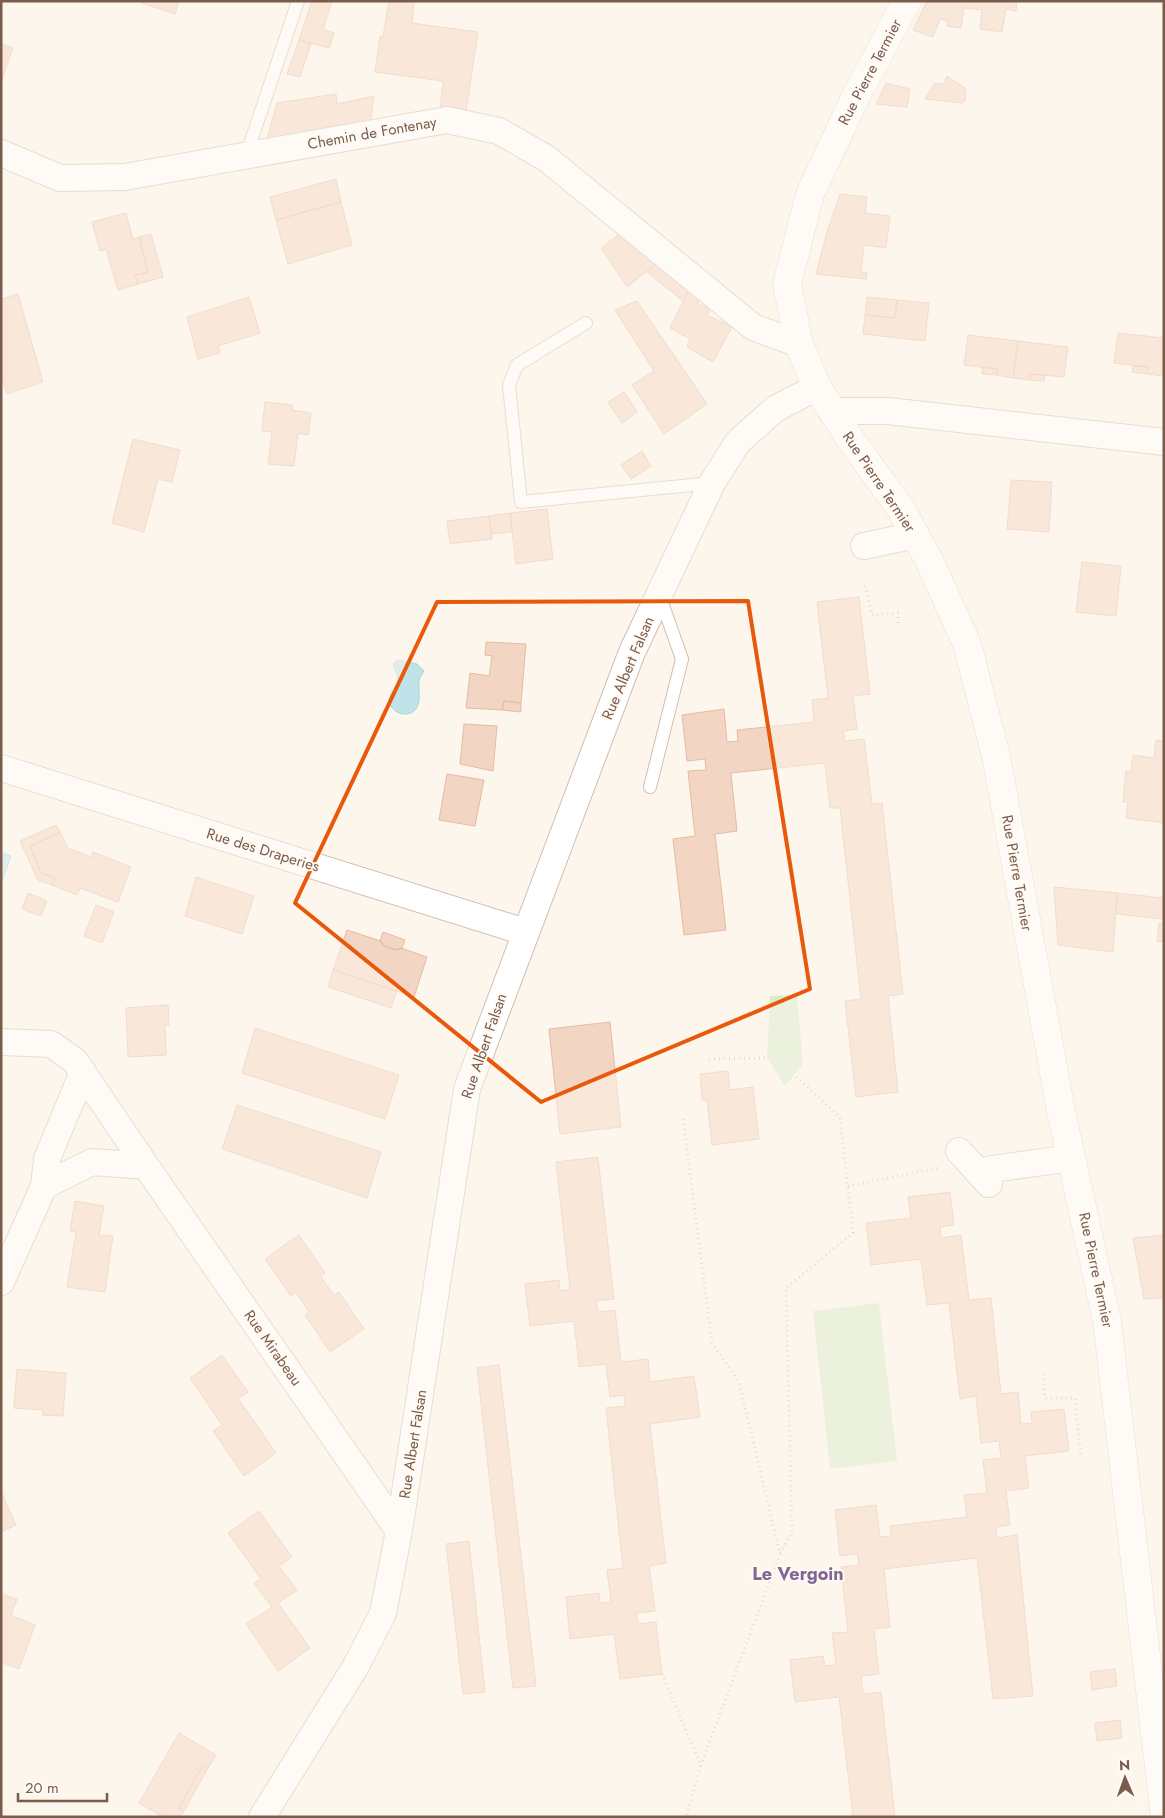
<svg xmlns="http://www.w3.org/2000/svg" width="1165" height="1818" font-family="Jost,sans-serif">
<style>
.green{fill:#d8ecc9}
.water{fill:#bfe3e8;stroke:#a5d3da}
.building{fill:#f3d5c3;stroke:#e6bba3}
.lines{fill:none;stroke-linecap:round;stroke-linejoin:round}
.lane-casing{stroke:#d1beb0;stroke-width:14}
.street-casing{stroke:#d1beb0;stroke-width:28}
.secondary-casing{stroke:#d6c0b0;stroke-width:29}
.path{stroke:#d9b8a5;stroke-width:3;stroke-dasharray:1 4;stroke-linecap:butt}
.lane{stroke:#fff;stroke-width:12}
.street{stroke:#fff;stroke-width:26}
.secondary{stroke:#fff;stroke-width:28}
.marked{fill:none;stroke:#e8590c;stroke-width:4;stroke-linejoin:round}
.labels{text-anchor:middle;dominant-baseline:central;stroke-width:4;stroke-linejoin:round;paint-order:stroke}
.street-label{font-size:15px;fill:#7a5c4d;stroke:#fffaf3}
.quarter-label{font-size:18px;font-weight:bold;fill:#846695;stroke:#fffaf3}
</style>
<rect width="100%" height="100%" fill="#fdf6ec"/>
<!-- green -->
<path class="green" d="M797,995L803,1065L785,1086L767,1058L770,996Z
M879,1303L897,1461L830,1469L813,1311Z"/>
<!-- water -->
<path class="water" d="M398,660L417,664L424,671C423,673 421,675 420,677C417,685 421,696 418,705C412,720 391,715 389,700C388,692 397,687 398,679C398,673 394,669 393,664Z
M1,852L11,856L1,884Z"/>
<!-- building -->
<path class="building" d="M143,1H179L175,14L142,3Z
M312,1H332L323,29L334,33L329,48L299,40Z
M389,1H414L412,23L478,32L466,111H440L443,81L375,72L380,36L383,37Z
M927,1H1017L1016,11L1006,9L1002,32L980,29L982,10L964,8L961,28L947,26V21L940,19L933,37L913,30Z
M299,40L311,44L300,77L287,74Z
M1,44L13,48L1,82Z
M947,76L965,88L966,99L963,103L925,99L934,84H943Z
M886,83L910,89L907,107L876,104Z
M336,94L337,104L374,96L370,123L267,139L277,103Z
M336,179L341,202L276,220L270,197Z
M840,194L867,197L865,213L890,216L886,248L864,245L861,273H867L866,279L816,274L827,232Z
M341,202L352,245L288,264L276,220Z
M126,213L133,239L139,237L148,272L135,275L138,284L118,290L106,249L100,251L92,222Z
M151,234L163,277L138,284L135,275L148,272L139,237Z
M619,234L656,264L627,287L601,248Z
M656,264L689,290L683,301L647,272Z
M689,290L700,299L698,304L710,309L707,315L732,327L713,362L687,347L690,339L670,328Z
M18,294L43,382L7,394L1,375V299Z
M249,297L260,333L218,346L220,353L198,359L187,317Z
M867,297L897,300L895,318L865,315Z
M897,300L929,303L925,341L863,334L865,315L895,318Z
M637,301L707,404L664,434L632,385L654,371L615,310Z
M1118,333L1164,338L1163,376L1147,374L1148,367L1114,363Z
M968,335L1018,341L1013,378L997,375V369L964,365Z
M1018,341L1068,347L1064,377L1030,374V380L1013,378Z
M1133,366L1148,367L1147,374L1132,372Z
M983,367L997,369V375L982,374Z
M1030,374L1045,375L1044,381L1030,380Z
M624,392L637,412L622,423L608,402Z
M265,402L293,405L292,410L311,413L308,435L298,433L294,466L268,464L272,432L262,431Z
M133,439L180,450L172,482L158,479L144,532L112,523Z
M642,451L651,466L631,479L621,465Z
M1011,480L1052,482L1049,532L1007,529Z
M547,509L553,559L516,564L510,513Z
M510,513L512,532L491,534L489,516Z
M489,516L492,539L450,544L447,521Z
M1082,562L1121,566L1116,616L1076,612Z
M859,597L870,694L853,696L857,729L843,731L845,741L864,739L872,804L882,803L903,994L888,996L898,1092L856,1097L845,1001L861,999L840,808H830L825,763L731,773L737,831L715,834L726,930L684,935L673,839L695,836L688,771L706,770L705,759L687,761L682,715L724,709L727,742L738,741L737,730L814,722L812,700L828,698L817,602Z
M486,642L526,644L521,703L504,701L502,710L466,708L470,673L489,676L492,656L485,655Z
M504,701L521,703V712L502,710Z
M464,724L497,726L493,771L460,764Z
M1156,740L1164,741V823L1126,818L1128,802H1123L1126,771H1131L1133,755L1154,758Z
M447,774L484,780L475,826L439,820Z
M56,825L60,832L30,846L41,873L55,878L52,885L38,880L20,841Z
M60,832L68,848L91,857L93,852L131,867L118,902L80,888L77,895L52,885L55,878L41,873L30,846Z
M196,877L254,896L242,934L185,916Z
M1054,887L1117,893L1113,952L1058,945Z
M28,893L47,901L41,916L22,909Z
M1117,893L1164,898L1163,919L1116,914Z
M96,905L114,912L102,943L84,936Z
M1159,923L1164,924V942L1157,941Z
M347,930L381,941L384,946L396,950L401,948L427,957L414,997L333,970Z
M383,932L405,940L402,948L396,950L384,946L380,941Z
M333,970L397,991L391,1008L328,987Z
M168,1005L169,1025H165L166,1055L128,1057L126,1008Z
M610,1022L621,1127L560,1134L549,1029Z
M255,1028L399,1075L385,1119L242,1073Z
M728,1071L730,1090L753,1087L759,1139L712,1145L707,1100H702L700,1074Z
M237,1105L381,1152L367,1198L222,1149Z
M598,1157L614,1299L596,1301L598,1312L615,1310L621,1362L648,1359L650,1382L694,1376L700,1417L650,1424L666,1563L649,1566L655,1611L637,1613L638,1624L656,1622L662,1674L620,1679L614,1634L570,1639L566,1597L599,1593L600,1603L611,1602L607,1570L623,1568L606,1408L625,1406L624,1395L610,1397L606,1364L579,1367L574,1321L530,1326L525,1284L559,1280L560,1291L570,1289L556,1162Z
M950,1192L954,1225L940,1227L941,1238L961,1235L969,1300L991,1298L1001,1394L1018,1392L1021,1424L1032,1423L1031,1412L1064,1409L1069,1451L1025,1456L1029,1488L1006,1491L1010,1525L996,1527L997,1538L1017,1535L1033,1696L993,1699L977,1558L884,1569L890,1627L874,1629L879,1674L861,1676L863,1694L881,1692L895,1817H853L839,1697L795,1702L790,1660L823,1656L825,1666L836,1665L832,1633L848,1632L841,1567L859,1565L857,1554L840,1556L835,1510L876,1505L880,1537L891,1536L890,1526L967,1517L964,1495L987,1493L983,1460L1001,1458L999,1441L981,1443L976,1396L960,1399L949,1303L927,1305L921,1259L871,1265L866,1223L911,1218L908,1197Z
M75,1201L104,1206L99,1235L113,1236L105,1292L67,1287L76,1232L70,1231Z
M299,1235L325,1273L321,1277L334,1295L339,1292L364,1329L330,1352L305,1315L309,1312L296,1292L291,1296L265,1259Z
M1164,1235V1298L1144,1299L1133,1238Z
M222,1355L248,1392L238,1398L276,1453L244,1476L213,1431L222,1425L190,1378Z
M499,1365L536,1686L513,1688L477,1368Z
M17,1369L66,1373L63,1416L42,1415L43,1410L14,1408Z
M1,1491L16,1525L1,1532Z
M259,1511L292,1557L279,1566L297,1590L278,1603L310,1648L278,1671L246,1624L272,1607L254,1583L261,1579L228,1533Z
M469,1541L485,1692L463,1694L446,1544Z
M1,1594L17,1599L11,1615L35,1625L19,1669L1,1662Z
M1115,1669L1117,1686L1092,1690L1090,1672Z
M1120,1720L1122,1738L1097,1741L1095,1723Z
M179,1733L216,1755L208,1768L203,1765L179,1808L184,1811L180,1817H163L139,1803Z
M203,1765L208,1768L184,1811L179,1808Z"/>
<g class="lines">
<!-- lane casing -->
<g class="lane-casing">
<path id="lane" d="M246,156L298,1
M586,323L517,365L509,385L521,502L712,483
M650,787L682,659L660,597"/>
</g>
<!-- street casing -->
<g class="street-casing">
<path id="street" d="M1,153L60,178L125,177L447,120L499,131L546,158L753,327L799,344
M831,411H888L1164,442
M864,546L916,535
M1,768L525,932
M1,1042L51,1044L75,1061L146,1166
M959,1151L989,1184
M978,1171L1072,1158
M44,1186L47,1159L83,1072
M1,1282L44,1186L92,1162L146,1166L399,1531
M262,1817L356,1666L383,1613L399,1531L467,1089L632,652L712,483L738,442L775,409L817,387"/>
</g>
<!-- secondary casing -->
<g class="secondary-casing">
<path id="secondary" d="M907,1L857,94L810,194L787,284L799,344L817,387L853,443L901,509L929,560L967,644L996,756L1062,1116L1107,1321L1164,1810"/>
</g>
<!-- path -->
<path class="path" d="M865,586L872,615L898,613V626
M709,1059L767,1058
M683,1119L712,1343L739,1382L780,1554L701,1765
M848,1186L938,1168
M1043,1374L1045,1398H1075L1081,1458
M780,1553L792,1533L786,1288L853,1233L840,1117L794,1075
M662,1674L701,1765L686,1817"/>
<!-- lane -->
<use href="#lane" class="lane"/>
<!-- street -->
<use href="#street" class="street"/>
<!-- secondary -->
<use href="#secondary" class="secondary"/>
</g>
<!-- marked area -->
<path d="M0 0H1165V1818H0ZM748,601L810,989L541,1102L295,903L437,602Z" fill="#fdf6ec" fill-opacity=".55" fill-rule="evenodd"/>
<path class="marked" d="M748,601L810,989L541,1102L295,903L437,602Z"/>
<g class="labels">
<!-- street labels -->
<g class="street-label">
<text transform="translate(870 72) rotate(-62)">Rue Pierre Termier</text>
<text transform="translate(372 133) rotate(-10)">Chemin de Fontenay</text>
<text transform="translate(879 482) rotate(56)">Rue Pierre Termier</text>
<text transform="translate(628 668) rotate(-67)">Rue Albert Falsan</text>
<text transform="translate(263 850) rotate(17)">Rue des Draperies</text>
<text transform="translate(1017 873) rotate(80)">Rue Pierre Termier</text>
<text transform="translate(484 1046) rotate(-71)">Rue Albert Falsan</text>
<text transform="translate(1096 1270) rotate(78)">Rue Pierre Termier</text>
<text transform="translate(273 1348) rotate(55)">Rue Mirabeau</text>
<text transform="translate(413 1444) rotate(-81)">Rue Albert Falsan</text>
</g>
<!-- quarter labels -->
<g class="quarter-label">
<text x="798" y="1574">Le Vergoin</text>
</g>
</g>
<!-- border -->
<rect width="1165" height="1818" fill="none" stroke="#7a5c4d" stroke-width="5"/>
<!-- north arrow -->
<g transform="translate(1125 1778) rotate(358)" stroke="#fffaf3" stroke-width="4" paint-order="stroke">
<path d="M0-4L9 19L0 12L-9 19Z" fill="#7a5c4d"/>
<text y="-8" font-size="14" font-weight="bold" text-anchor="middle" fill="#7a5c4d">N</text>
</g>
<!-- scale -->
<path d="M18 1793v8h89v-8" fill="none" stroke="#7a5c4d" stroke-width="2.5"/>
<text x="25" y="1793" font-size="15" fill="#7a5c4d" stroke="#fffaf3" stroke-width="4" paint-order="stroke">20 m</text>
</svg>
